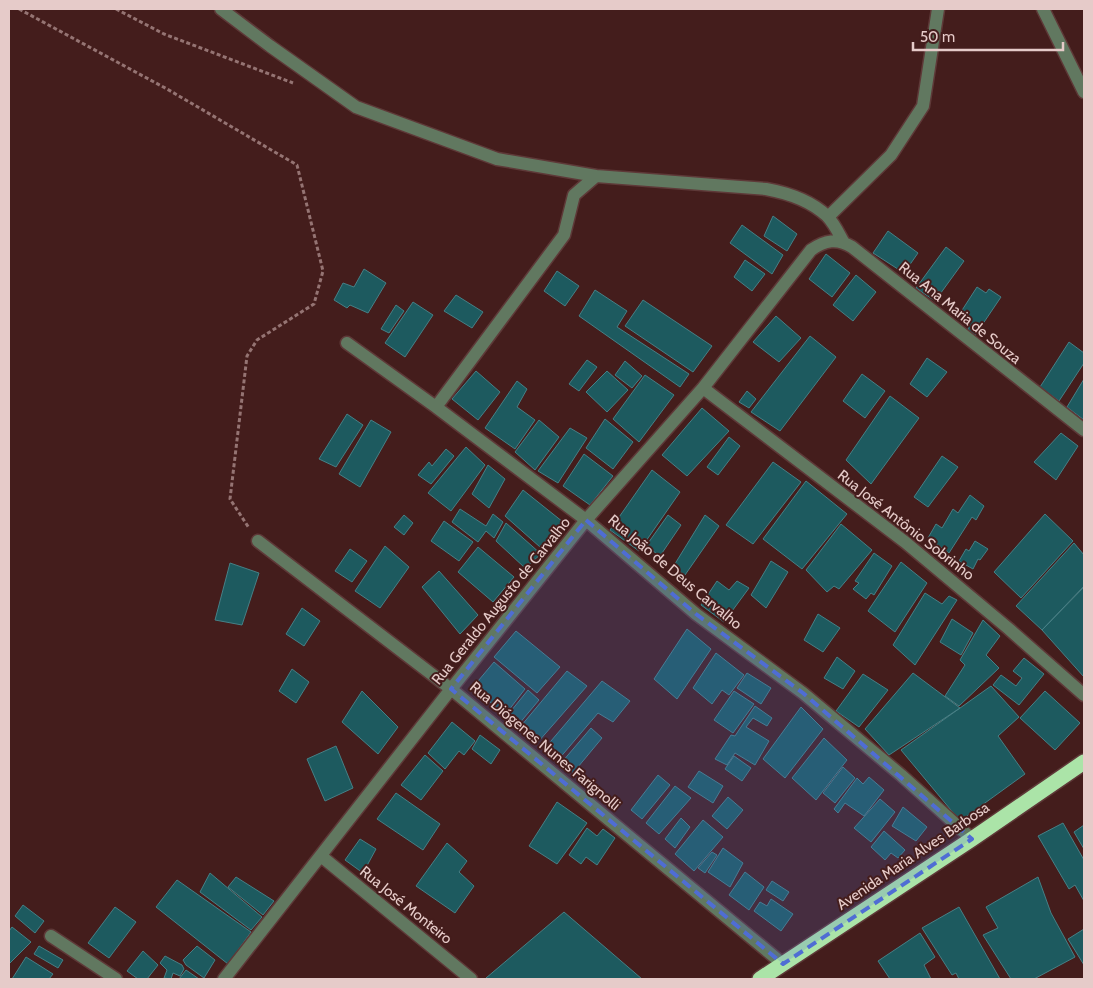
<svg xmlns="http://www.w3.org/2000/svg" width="1093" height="988" font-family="Cabin,sans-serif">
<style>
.building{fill:#1d5a5f;stroke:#468086}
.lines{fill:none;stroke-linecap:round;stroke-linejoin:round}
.minor-casing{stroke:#5e3938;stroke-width:15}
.highway-casing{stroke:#5e3938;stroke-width:18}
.path{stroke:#957473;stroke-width:3;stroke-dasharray:4 2.5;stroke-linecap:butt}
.minor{stroke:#617860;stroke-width:12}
.highway{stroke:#abe4a8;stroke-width:15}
.marked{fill:#4f6dd4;fill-opacity:0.2;stroke:#4f6dd4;stroke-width:4;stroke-dasharray:10 6;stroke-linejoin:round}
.labels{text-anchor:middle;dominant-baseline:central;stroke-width:4;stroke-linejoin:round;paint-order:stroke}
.street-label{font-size:15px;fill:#e6cbc9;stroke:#441d1c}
</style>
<rect width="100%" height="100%" fill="#441d1c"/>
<!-- building -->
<path class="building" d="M773,216L797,234L787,251L764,236Z
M742,225L783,255L772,274L730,243Z
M888,231L918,253L904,273L873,253Z
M946,247L964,261L935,301L916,288Z
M826,254L850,273L832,297L809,279Z
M745,260L765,274L752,291L734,277Z
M364,269L386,283L368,313L350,305L347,308L334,300L343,283L354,287Z
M557,271L579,286L565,306L544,291Z
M856,275L876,292L853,321L833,305Z
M977,287L986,293L989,289L1001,297L974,337L967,331L969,327L957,318Z
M595,290L627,311L617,327L689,374L680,387L579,316Z
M456,295L483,312L472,328L444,311Z
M643,300L712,346L693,372L625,326Z
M413,302L433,315L405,357L385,343Z
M396,305L404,311L389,333L381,329Z
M776,316L801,338L779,362L753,342Z
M810,336L836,357L780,431L751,412Z
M1069,342L1084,353V363L1059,401L1040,387Z
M927,358L947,372L927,397L910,384Z
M587,360L597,367L579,391L569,384Z
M625,361L642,376L632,388L615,375Z
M476,371L500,392L478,420L452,399Z
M607,371L628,390L607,412L586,392Z
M862,374L885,391L865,418L843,401Z
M645,375L674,395L639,442L613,419Z
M1084,379V420L1067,407Z
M517,381L527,389L517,407L535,420L515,449L485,428Z
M747,391L756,399L749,408L739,402Z
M890,396L919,418L871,484L846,460Z
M702,408L729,431L687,476L662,455Z
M347,414L363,425L336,467L319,459Z
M605,419L633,442L613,469L586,448Z
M371,420L391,432L360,487L339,474Z
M539,420L559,437L535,470L515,452Z
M570,428L587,438L558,483L538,471Z
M1061,433L1078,446L1056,480L1034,462Z
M729,437L740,446L718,475L707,467Z
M466,447L485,465L451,511L428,493Z
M446,449L454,456L431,484L418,475L429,462L432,466Z
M584,454L613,476L590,505L563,486Z
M942,456L958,467L928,507L914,497Z
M773,462L801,482L753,544L726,525Z
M488,465L505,479L489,508L472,494Z
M652,470L680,492L639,551L610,530Z
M806,481L847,514L802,569L763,539Z
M523,490L563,522L540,547L505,516Z
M970,495L984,506L976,520L972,517L949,553L928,538L936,524L942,528L953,509L958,513Z
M460,509L486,526L493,514L503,522L494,538L486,531L478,542L452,522Z
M1045,514L1073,541L1021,598L994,572Z
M404,515L413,523L404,535L394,527Z
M668,515L681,525L660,556L646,546Z
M705,515L719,526L685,575L673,567Z
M444,521L473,542L459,561L431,541Z
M506,523L541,554L525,568L496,541Z
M841,524L872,550L839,589L834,586L827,592L806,570Z
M975,541L988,549L980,560L978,559L973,569L959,561L966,549L969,551Z
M1074,543L1084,555V586L1042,630L1016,606Z
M385,546L409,567L380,608L355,591Z
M478,547L514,577L493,602L458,572Z
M350,549L367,561L352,582L335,571Z
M874,553L892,566L874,595L871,593L866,599L853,589L859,583L855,581Z
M771,561L788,572L766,608L751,595Z
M901,562L927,583L895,632L868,611Z
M230,563L259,573L242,625L215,620Z
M439,571L478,615L460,634L422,587Z
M717,581L729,590L737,581L749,588L724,622L701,605Z
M1084,587V677L1042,630Z
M925,593L942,604L949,596L957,600L915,665L893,645Z
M302,608L320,621L304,646L286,634Z
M818,614L840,628L823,652L804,640Z
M952,619L973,633L961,655L940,642Z
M983,620L1000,636L986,655L999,668L959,706L945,696L965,665L960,660Z
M687,629L711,649L677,699L654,679Z
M516,631L560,667L537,693L494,657Z
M716,653L744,675L729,695L722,690L712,704L693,688Z
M837,657L855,671L843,689L824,678Z
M1024,658L1044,674L1019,705L993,685L1001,675L1016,686L1022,678L1013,671Z
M494,662L525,689L505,715L473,687Z
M292,669L309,682L296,703L279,691Z
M567,671L587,686L538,742L521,726Z
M747,673L771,688L761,704L737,688Z
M913,673L960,708L889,755L865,729Z
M863,674L888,690L859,727L836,711Z
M602,681L630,701L613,722L598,713L558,760L545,748Z
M991,686L1019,717L998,736L1025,774L960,821L901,750Z
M528,690L539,700L518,725L507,716Z
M362,691L398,727L378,754L342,722Z
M734,691L754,704L733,733L714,720Z
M1045,691L1080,723L1055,750L1020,718Z
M755,706L772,718L767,726L753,718L746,727L769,741L755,765L735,753L727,765L715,759L731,735L735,736Z
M801,707L823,729L785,778L763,759Z
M452,722L475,741L464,755L459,751L445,769L428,753Z
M591,728L602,738L573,773L562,762Z
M480,735L500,750L491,764L472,749Z
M824,738L847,760L816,800L792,778Z
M336,746L353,788L325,801L307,759Z
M425,755L443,771L421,800L401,785Z
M734,756L751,768L742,781L725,769Z
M843,767L855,778L835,803L823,793Z
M699,771L723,786L713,803L688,787Z
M658,775L670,785L642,819L631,810Z
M869,777L884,790L864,816L845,803L838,813L834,809L857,778L863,784Z
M675,786L691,798L659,834L646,823Z
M396,793L440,824L423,850L377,819Z
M728,797L743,810L727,829L712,816Z
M880,799L895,812L871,842L854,828Z
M557,802L587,823L557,864L529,846Z
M903,807L927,827L916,841L892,826Z
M681,818L690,827L675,848L665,839Z
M703,820L723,837L694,871L675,854Z
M1063,823L1084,860V901L1075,885L1069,889L1038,836Z
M1084,825V849L1074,832Z
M587,828L597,836L603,829L615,838L597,865L586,857L581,864L569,855Z
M884,831L905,850L898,858L891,853L885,860L871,847Z
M360,839L376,849L363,873L345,860Z
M447,843L467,861L459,872L474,886L455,913L416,886Z
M723,848L743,863L730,887L708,872Z
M712,852L717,855L705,873L698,868Z
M745,872L764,887L749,910L729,895Z
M210,873L262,917L251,930L200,892Z
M236,877L274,901L263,915L228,887Z
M1038,877L1051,913L1075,957L1034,979H1011L983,935L998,928L986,907Z
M177,880L251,932L228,964L156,907Z
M772,881L789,892L783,901L766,890Z
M771,899L793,914L781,931L754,911L760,902L767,906Z
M23,905L44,921L35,933L15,916Z
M115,907L136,922L109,958L88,943Z
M959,907L1000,979H959L956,973L952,975L922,928Z
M564,912L642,979H488L486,978Z
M12,927L31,942L9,964V931Z
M1084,929V965L1068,939Z
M920,933L935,957L924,965L931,979H890L878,961Z
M39,946L63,960L58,968L34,954Z
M197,946L215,960L204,978L186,965L183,960Z
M143,951L158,965L147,979H138L127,971Z
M165,956L182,965L184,969L180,976L173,973L171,979L164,978L167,970L160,963Z
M26,957L53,974L49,979H12Z
M186,970L199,979H179Z"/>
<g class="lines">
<!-- minor casing -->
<g class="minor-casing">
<path id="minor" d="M221,9L270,46L356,107L497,159L596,176
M1043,9L1084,92
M828,217L891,155L923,106L938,9
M347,343L436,407L586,520L696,614L803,693L901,775L972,839
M703,388L905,542L1009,629L1084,695
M436,407L564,235L574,195L596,176L766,189C788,193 810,200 827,216C834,223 839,234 844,243
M258,541L451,689L783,964
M321,856L471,979
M51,936L116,979
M224,979L451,689L586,520L703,388L811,250C825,240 837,238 852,247L1084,430"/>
</g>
<!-- highway casing -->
<g class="highway-casing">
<path id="highway" d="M760,979L972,839L1084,762"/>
</g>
<!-- path -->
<path class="path" d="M19,9L167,89L297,165L323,271L314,304L257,340L247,356L230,499L249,528
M116,9L164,34L293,83"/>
<!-- minor -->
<use href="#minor" class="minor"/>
<!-- highway -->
<use href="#highway" class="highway"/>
</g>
<!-- marked area -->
<path class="marked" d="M586,520L696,614L803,693L972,839L783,964L451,689Z"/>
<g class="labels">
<!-- street labels -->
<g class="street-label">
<text transform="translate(960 313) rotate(39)">Rua Ana Maria de Souza</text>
<text transform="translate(906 525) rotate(38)">Rua José Antônio Sobrinho</text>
<text transform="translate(675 572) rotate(40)">Rua João de Deus Carvalho</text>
<text transform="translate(501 601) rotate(-51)">Rua Geraldo Augusto de Carvalho</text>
<text transform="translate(545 746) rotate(40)">Rua Diógenes Nunes Farignolli</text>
<text transform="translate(913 856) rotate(-34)">Avenida Maria Alves Barbosa</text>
<text transform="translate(406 905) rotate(39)">Rua José Monteiro</text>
</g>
</g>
<!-- border -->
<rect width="1093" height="988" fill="none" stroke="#e6cbc9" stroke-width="20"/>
<!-- scale -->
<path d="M913 42v8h150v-8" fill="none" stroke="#e6cbc9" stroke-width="2.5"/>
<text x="920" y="42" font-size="15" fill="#e6cbc9" stroke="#441d1c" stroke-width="4" paint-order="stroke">50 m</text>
</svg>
